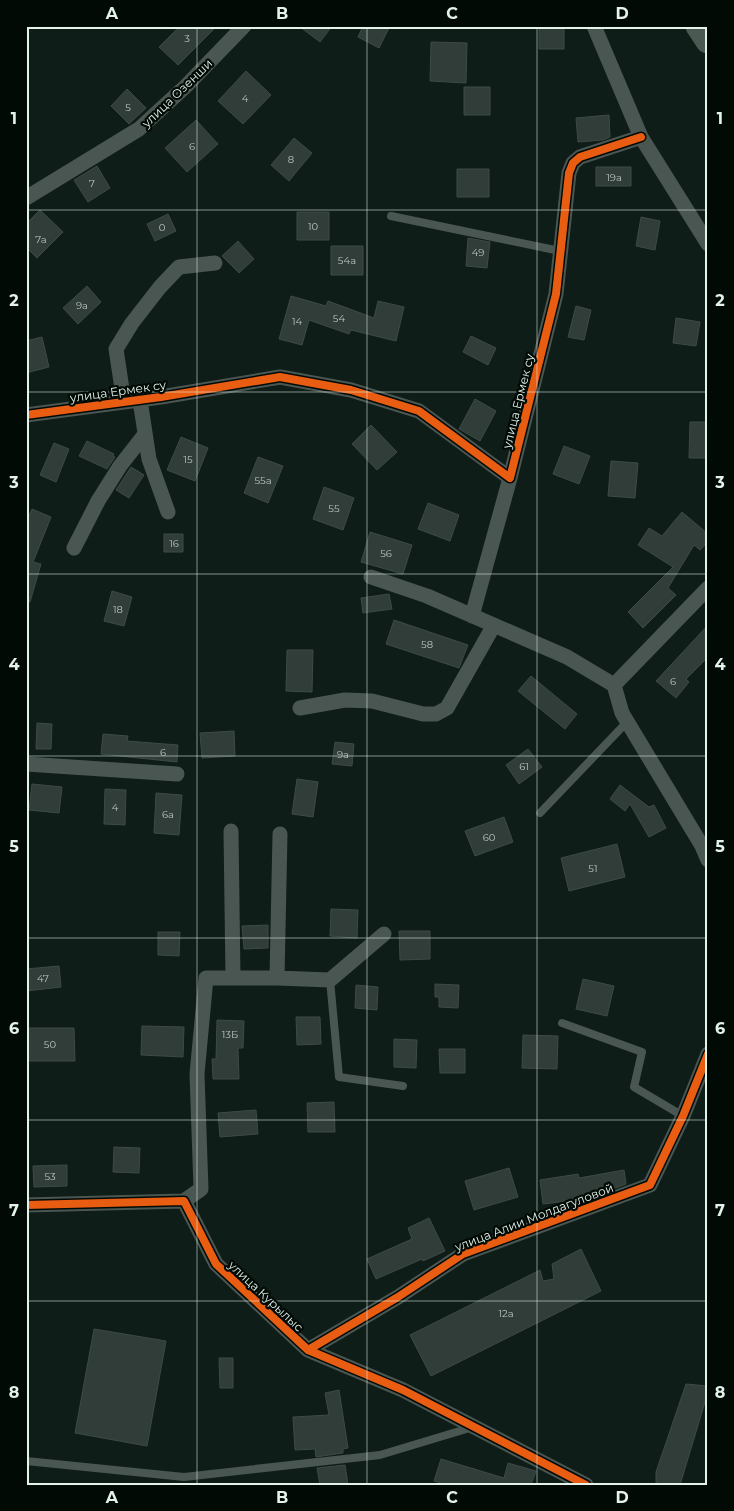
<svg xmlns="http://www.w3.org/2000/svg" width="734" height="1511" font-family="Montserrat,sans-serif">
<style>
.building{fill:#303d38;stroke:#3e4a45}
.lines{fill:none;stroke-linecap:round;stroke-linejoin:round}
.service{stroke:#4a5651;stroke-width:8}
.minor{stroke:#4a5651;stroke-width:15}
.trunk{stroke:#4a5a53;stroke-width:25}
.cycleway-casing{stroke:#020a06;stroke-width:11}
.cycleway{stroke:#e95d12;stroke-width:8}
.grid{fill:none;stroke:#e3f2ea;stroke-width:1;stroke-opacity:0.55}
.labels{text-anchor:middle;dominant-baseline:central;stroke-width:4.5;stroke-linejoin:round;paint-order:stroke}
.number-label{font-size:10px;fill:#b6c5be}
.street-label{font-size:12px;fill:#e3f2ea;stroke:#020a06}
.neatline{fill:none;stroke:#e3f2ea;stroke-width:2}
.grid-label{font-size:16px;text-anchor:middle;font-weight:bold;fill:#e3f2ea}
</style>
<rect width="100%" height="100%" fill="#0e1d18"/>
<!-- building -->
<path class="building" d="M180,26H217L178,65L159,47Z
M299,26H332L320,42Z
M363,26H390L379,48L358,37Z
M539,26H564V49H539Z
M431,42L467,43L466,83L430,81Z
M246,71L271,95L243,124L218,101Z
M464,87H490V115H464Z
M127,89L146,108L129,124L111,106Z
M609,115L610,137L603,140L578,142L576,118Z
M196,120L218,144L187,172L165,148Z
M294,138L312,153L289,181L271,165Z
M97,166L110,188L88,202L74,180Z
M596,167H631V186H596Z
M457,169H489V197H457Z
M40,210L63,232L37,258L26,247V224Z
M297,212H329V240H297Z
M168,214L176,231L155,241L147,224Z
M641,217L660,221L655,250L636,246Z
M468,238L490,242L487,268L466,266Z
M238,241L254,259L239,273L222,256Z
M331,246H363V275H331Z
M87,286L101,302L78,324L63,308Z
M291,296L326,306L328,301L374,318L378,301L404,307L396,341L351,330L349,334L309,320L302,345L279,339Z
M576,306L591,310L584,340L568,337Z
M676,318L700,322L696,346L673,343Z
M471,336L496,348L488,365L463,352Z
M42,337L49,367L26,373V341Z
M475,399L496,411L480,441L459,429Z
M690,422H708V458H689Z
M371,425L397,452L377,470L352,444Z
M181,437L208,448L195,481L167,470Z
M87,441L114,454L113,456L115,457L107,469L79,456Z
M54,443L69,449L56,482L40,475Z
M564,446L590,456L579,484L553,474Z
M258,457L283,466L268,503L244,493Z
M611,461L638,463L635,498L608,496Z
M131,467L144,475L129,498L116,490Z
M324,487L354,498L343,530L313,519Z
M428,503L459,515L450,541L418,529Z
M32,509L51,517L33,562L41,564L30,602H26V522Z
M682,512L708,534V542L700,550L694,545L668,588L676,595L643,628L628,612L673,567L638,545L649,528L662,536Z
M370,532L412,545L403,574L361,562Z
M164,534H183V552H164Z
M112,591L132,597L124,626L104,621Z
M389,594L392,609L363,613L361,598Z
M394,620L468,645L459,668L386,644Z
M708,625V657L686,679L689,682L676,698L656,681Z
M287,650H313L312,692L286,691Z
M531,676L577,714L565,729L518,691Z
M37,723L52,724L51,749H36Z
M234,731L235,756L202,758L200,733Z
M103,734L128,736L127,741L178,745L177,762L101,754Z
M335,742L354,744L352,766L332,764Z
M528,749L542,767L519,784L506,765Z
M297,779L318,782L313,817L292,814Z
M32,784L62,787L59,813L29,810Z
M620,785L649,807L654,805L666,828L649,837L630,804L625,811L610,799Z
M105,789L126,790L125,825L104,824Z
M156,793L182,795L179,835L154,833Z
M504,817L513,842L475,856L465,831Z
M617,844L625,877L569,891L561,858Z
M331,909L358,910L357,938L330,936Z
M268,925V948L244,949L242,926Z
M399,931H430V959L400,960Z
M158,932H180L179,956L158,955Z
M59,966L61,987L26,991V969Z
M583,979L614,986L607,1016L576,1009Z
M435,984L459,985L458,1008L439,1007V997H435Z
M356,985L378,987L377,1010L355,1008Z
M296,1017H320L321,1044L297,1045Z
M217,1020L244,1021L243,1048H238L239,1079H213L212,1059H216Z
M142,1026L184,1027L183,1057L141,1055Z
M26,1028H74L75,1061H26Z
M523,1035L558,1036L557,1069L522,1068Z
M394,1039L417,1040L416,1068L394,1067Z
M439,1049H465V1073H440Z
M334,1102L335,1132H308L307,1103Z
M256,1110L258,1134L220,1137L218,1113Z
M114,1147L140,1148L139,1173L113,1172Z
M67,1165V1186L34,1187L33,1166Z
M509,1168L518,1197L474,1210L465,1181Z
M624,1170L626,1184L605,1192L582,1196V1199L543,1204L540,1180L578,1174L579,1178Z
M429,1218L445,1251L423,1261L422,1259L376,1279L367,1259L412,1239L408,1228Z
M581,1249L601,1291L431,1376L410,1335L540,1270L543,1281L554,1279L552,1264Z
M94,1329L166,1341L147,1446L75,1433Z
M219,1358H233V1388H220Z
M686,1384L708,1386V1392L680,1485H656V1472Z
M339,1390L348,1448L343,1449V1453L316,1457L315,1449L295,1450L293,1417L329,1415L325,1393Z
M441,1459L504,1478L508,1463L536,1471L531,1485H448L434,1481Z
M345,1465L348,1485H320L317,1468Z"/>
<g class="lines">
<!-- service -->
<path class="service" d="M391,216L560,251
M540,813L627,722
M330,980L339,1077L403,1086
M562,1023L642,1052L634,1087L683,1116
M26,1461L184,1477L380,1455L473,1427"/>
<!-- minor -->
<path class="minor" d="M594,26L641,137L708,244
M26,198L139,129L186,86L244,26
M140,400L149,459L168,512
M124,402L116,349L132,323L160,287L179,267L215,263
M26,415L161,397L280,377L351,390L419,411L510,478L556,294L569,173L573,163L580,157L641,137
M74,548L98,501L120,466L145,434
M371,577L427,596L567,657L614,685L708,588
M472,616L510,478
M614,685L622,713L702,846L708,860
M300,708L345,700L372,701L423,714H436L447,708L494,625
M26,764L177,774
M231,831L233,978
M277,978L280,834
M184,1201L201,1189L197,1074L206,978H277L330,980L384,934
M26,1205L184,1201L216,1264L308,1350L403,1390L586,1485
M308,1350L398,1297L463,1254L650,1185L683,1116L708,1054"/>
<!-- trunk -->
<path class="trunk" d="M698,26L708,41"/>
<!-- cycleway casing -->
<g class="cycleway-casing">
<path id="cycleway" d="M26,415L161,397L280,377L351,390L419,411L510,478L556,294L569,173L573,163L580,157L641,137
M26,1205L184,1201L216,1264L308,1350L403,1390L586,1485
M308,1350L398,1297L463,1254L650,1185L683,1116L708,1054"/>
</g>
<!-- cycleway -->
<use href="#cycleway" class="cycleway"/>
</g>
<!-- grid -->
<path class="grid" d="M197,26V1485M367,26V1485M537,26V1485M26,210H708M26,392H708M26,574H708M26,756H708M26,938H708M26,1120H708M26,1301H708"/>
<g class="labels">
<!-- number labels -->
<g class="number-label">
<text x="187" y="38">3</text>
<text x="245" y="98">4</text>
<text x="128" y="107">5</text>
<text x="192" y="146">6</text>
<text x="291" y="159">8</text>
<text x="614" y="177">19а</text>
<text x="92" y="183">7</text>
<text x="313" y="226">10</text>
<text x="162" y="227">0</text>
<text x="41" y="239">7а</text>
<text x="478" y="252">49</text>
<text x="347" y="260">54а</text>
<text x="82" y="305">9а</text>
<text x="339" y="318">54</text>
<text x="297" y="321">14</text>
<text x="188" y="459">15</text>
<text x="263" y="480">55а</text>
<text x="334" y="508">55</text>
<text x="174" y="543">16</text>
<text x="386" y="553">56</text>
<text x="118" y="609">18</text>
<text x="427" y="644">58</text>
<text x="673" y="681">6</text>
<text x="163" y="752">6</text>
<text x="343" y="754">9а</text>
<text x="524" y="766">61</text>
<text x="115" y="807">4</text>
<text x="168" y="814">6а</text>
<text x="489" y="837">60</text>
<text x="593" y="868">51</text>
<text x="43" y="978">47</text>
<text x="230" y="1034">13Б</text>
<text x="50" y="1044">50</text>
<text x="50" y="1176">53</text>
<text x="506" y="1313">12а</text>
</g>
<!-- street labels -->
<g class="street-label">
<text transform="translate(177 93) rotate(-44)">улица Озенши</text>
<text transform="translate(118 391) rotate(-8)">улица Ермек су</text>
<text transform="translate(518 401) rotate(-76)">улица Ермек су</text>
<text transform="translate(534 1217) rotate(-21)">улица Алии Молдагуловой</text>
<text transform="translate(266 1296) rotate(43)">улица Курылыс</text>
</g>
</g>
<!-- border -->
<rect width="734" height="1511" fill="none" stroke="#020a06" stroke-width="55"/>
<rect x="28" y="28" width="678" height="1456" class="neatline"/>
<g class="grid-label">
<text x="112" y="19">A</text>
<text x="282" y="19">B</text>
<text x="452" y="19">C</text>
<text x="622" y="19">D</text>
<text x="14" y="124">1</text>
<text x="720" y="124">1</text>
<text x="14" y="306">2</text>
<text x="720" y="306">2</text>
<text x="14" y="488">3</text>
<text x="720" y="488">3</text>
<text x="14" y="670">4</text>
<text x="720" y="670">4</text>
<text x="14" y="852">5</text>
<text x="720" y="852">5</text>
<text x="14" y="1034">6</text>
<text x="720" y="1034">6</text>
<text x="14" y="1216">7</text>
<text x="720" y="1216">7</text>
<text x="14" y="1398">8</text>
<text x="720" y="1398">8</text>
<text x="112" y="1503">A</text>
<text x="282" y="1503">B</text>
<text x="452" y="1503">C</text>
<text x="622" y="1503">D</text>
</g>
</svg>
